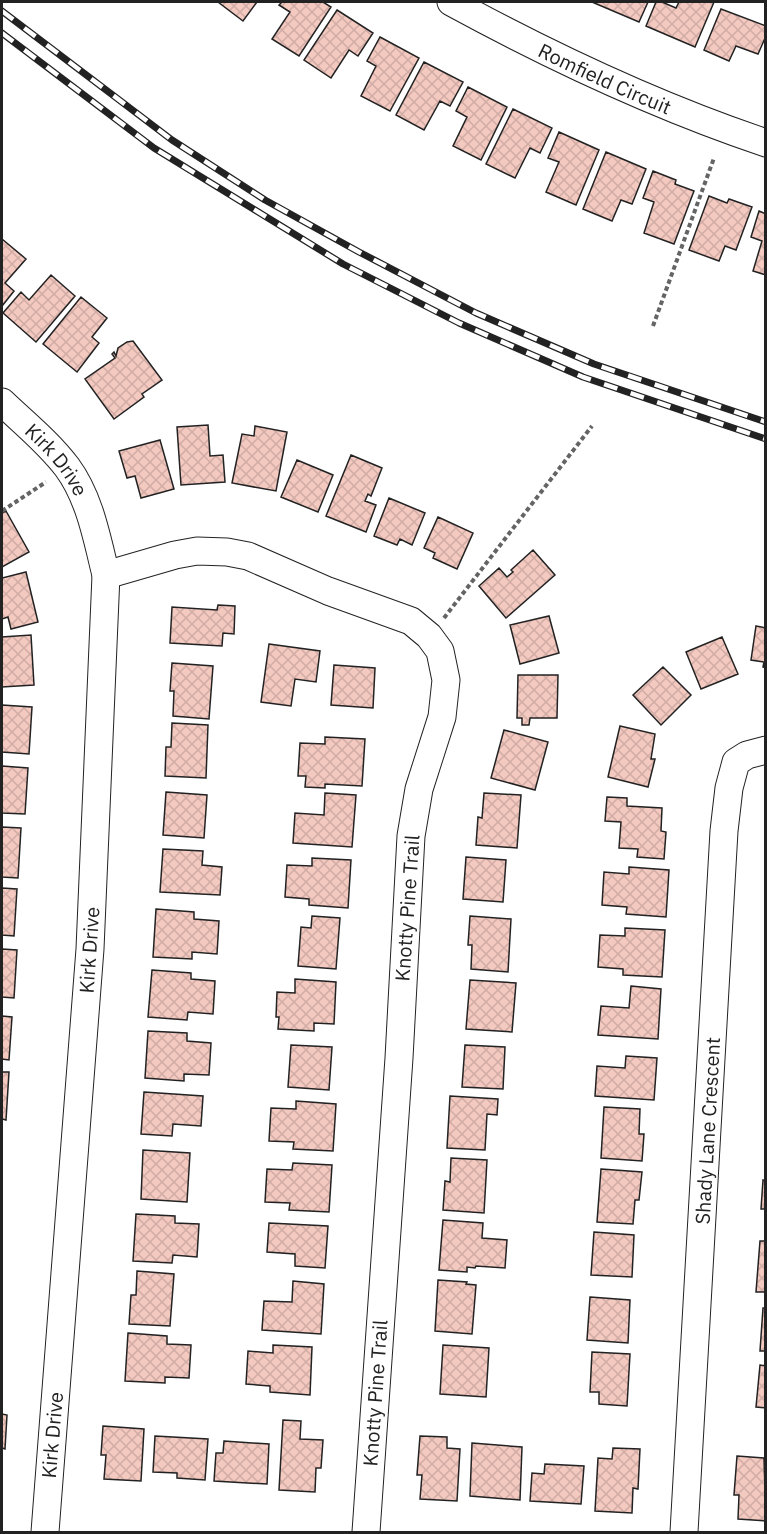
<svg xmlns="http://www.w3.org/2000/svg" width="767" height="1534" font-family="'IBM Plex Sans',sans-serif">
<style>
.building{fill:url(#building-cross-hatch);stroke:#222;stroke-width:1.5}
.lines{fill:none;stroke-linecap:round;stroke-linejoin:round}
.minor-casing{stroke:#222;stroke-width:29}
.path{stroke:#646464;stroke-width:4;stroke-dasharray:4.5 3;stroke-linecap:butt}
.minor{stroke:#fff;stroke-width:27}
.rail-casing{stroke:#222;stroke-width:7}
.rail{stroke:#fff;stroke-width:4.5;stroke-dasharray:14;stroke-linecap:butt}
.labels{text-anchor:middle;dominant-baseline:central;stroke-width:4.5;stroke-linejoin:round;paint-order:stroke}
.street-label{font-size:20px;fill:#222;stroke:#fff}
</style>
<defs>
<pattern id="building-cross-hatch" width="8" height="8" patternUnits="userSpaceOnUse" patternTransform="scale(1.5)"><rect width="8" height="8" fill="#f3c9c0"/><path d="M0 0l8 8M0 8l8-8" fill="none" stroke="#d0aca5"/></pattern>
</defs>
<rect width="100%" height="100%" fill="#fff"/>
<!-- building -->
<path class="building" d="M218,2H257L243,21Z
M282,2H323L331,7L299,56L272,39L290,12L279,5Z
M592,2H648L639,22Z
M656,2H662L676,8L679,2H714L695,47L646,26Z
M721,9L766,26V36L758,54L736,46L729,61L704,50Z
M337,10L373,33L358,56L349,50L331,78L304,60Z
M380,37L419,58L390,111L361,96L376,66L367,61Z
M424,62L463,82L450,106L440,101L424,130L396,115Z
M468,87L507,107L481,160L453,146L467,117L456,111Z
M513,109L552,128L540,153L530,148L515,178L486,164Z
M559,132L599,150L576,205L546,192L559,162L548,158Z
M606,152L646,169L632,204L621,200L612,221L583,209Z
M653,171L676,180L675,184L694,191L674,244L644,233L654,202L643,198Z
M709,196L727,203L729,199L752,207L736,250L725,246L719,261L689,250Z
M759,211L766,214V275L753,271L762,241L751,237Z
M2,239L26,259L5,283L14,291L2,306Z
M51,275L75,296L36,342L3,313L21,292L29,300Z
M81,297L107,318L92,337L99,343L77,372L43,344Z
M133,341L162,380L142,394L144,397L114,419L85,379L115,358L112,354L114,352L116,356L118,348L127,342Z
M208,425L210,456L223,455L225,482L181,485L177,427Z
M255,426L287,432L276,491L232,483L242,434L254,436Z
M160,440L174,489L141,498L135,476L127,478L119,451Z
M351,455L382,468L371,496L368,494L365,501L376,505L366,532L326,516Z
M297,460L333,475L318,512L281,497Z
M389,498L425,513L412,545L400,539L397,545L374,536Z
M6,511L29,552L2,567V513Z
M438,517L473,533L457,569L433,558L435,553L424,548Z
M533,550L555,575L506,618L479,586L499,568L507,577L513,572L511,570Z
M26,572L38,622L11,629L8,617L2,619V578Z
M218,605L235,606L234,634L223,633L222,646L170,643L172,607L217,610Z
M549,616L559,653L520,664L510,625Z
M756,626L766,628V668L763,667L764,662L751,660Z
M31,635L34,685L2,687V637Z
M722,637L738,674L701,689L686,652Z
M269,644L320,651L316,682L295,679L291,706L261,702Z
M172,663L213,666L209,719L173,716L174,691H170Z
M334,665L375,668L373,708L331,705Z
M663,667L691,695L661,725L633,695Z
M518,675H558L557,718H530L529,725H522V718H517Z
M2,705L32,707L29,754L2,752Z
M172,723L208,725L206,778L165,776L166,747H171Z
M620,726L655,734L651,759H655L648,787L608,777Z
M504,730L548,742L535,790L491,778Z
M325,737L365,739L362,786L325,784V788L305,787L306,776H298L300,743L325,744Z
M2,766L28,768L25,814L2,813Z
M166,792L207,795L204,838L163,835Z
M325,793L356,795L352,847L293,843L295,813L324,815Z
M484,793L521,795L517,848L476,845L478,817L482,818Z
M607,797L627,798V806L662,808L661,831L666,832L664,859L637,857L638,849L619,848L621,822L605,821Z
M2,827L21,828L18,878L2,877Z
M163,849L203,851L202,865L222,867L220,895L160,892Z
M466,857L506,860L503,902L463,899Z
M312,858L351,860L348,908L309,905V899L285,897L287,865L312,866Z
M629,867L669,870L666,917L626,914L627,907L602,905L604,872L629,874Z
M2,888L17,889L14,936L2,935Z
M156,909L194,912V919L219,921L217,954L192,952V959L153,957Z
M312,916L340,918L336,969L298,966L301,927L311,928Z
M470,916L511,919L508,972L471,969L472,945H468Z
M625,928L665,930L662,977L623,975V969L598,967L600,935L625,936Z
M2,949L17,950L14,998L2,997Z
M152,970L191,973V979L215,981L213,1014L188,1012L187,1020L148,1017Z
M295,979L336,982L334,1024L314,1023V1031L278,1029L279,1017H276L277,992L295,993Z
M470,980L516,983L512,1032L466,1029Z
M631,986L661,989L658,1039L598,1035L601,1006L629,1008Z
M2,1016L12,1017L9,1060L2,1059Z
M148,1031L187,1033V1041L211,1043L209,1075L184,1074V1081L145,1078Z
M291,1045L332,1047L329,1090L288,1087Z
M465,1045L505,1047L503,1089L462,1087Z
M626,1056L657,1058L654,1100L595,1096L597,1066L625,1068Z
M2,1072H9L6,1120L2,1119Z
M144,1092L203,1096L201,1126L173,1124L172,1136L141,1134Z
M450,1096L498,1099L497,1115L487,1114L485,1150L447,1148Z
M296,1101L336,1104L333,1151L293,1149L294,1142L269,1141L271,1108L296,1109Z
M604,1107L640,1109L639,1134H644L642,1161L601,1158Z
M143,1150L190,1153L187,1202L141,1199Z
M451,1158L487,1160L484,1213L443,1210L445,1181L450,1182Z
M293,1163L332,1165L329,1212L289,1210L290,1203L265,1202L267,1169L292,1170Z
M601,1169L642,1172L639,1200H635L633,1224L597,1222Z
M763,1180L766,1181V1209H761Z
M136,1214L175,1216V1223L199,1224L197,1257L173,1255L172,1263L133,1261Z
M443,1220L483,1223L482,1238L507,1240L505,1268L476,1266L475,1268L467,1267V1272L439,1270Z
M269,1223L328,1226L325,1268L295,1266V1254L267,1252Z
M594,1232L634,1235L632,1277L591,1275Z
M760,1241H766V1292H756Z
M137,1271L174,1274L170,1326L129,1324L131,1295H136Z
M438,1280L467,1282L466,1284L476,1285L472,1334L435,1331Z
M293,1281L324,1284L321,1334L262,1330L264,1301L292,1302Z
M590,1297L630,1300L628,1343L587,1340Z
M763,1308H766V1351H760Z
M128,1333L167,1336V1344L191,1345L189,1378L165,1377V1383L125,1381Z
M273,1345L312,1347L310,1395L270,1392V1386L246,1384L248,1351L273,1353Z
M443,1345L489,1348L486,1397L440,1394Z
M592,1352L630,1354L627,1406L599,1404V1392H590Z
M760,1365L766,1366V1408L756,1407Z
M2,1414L7,1415L5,1449L2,1448Z
M283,1420L301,1421L300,1439L323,1440L321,1468H316L315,1492L279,1490Z
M103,1426L144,1429L141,1481L104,1479L106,1455H101Z
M155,1436L208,1439L205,1480L177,1478V1473L153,1472Z
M420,1436L447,1437V1448L460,1449L457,1501L420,1499L422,1475H417Z
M224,1441L269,1444L267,1484L214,1481L216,1453H223Z
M472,1443L522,1447L520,1500L470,1496Z
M613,1448L640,1449L638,1489L633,1488L632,1513L595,1511L598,1458L612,1459Z
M737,1456L764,1458L766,1521L738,1519L739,1495H734Z
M545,1464L584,1466L581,1504L530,1501L532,1473L544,1474Z"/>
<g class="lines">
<!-- minor casing -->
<g class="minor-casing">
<g id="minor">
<path id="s1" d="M451,2C552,57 656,106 766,143"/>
<path id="s2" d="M2,402C24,423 48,442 67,467C90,498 97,539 106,575L90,949L45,1532"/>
<path d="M106,575L175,555L197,551L227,552L248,556L328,591L411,621L429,636L440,651L446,680L442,717L419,789L411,836L399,1058L366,1532"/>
<path id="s3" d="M684,1532L724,831L729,788L736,762L747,755L766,750"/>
</g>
</g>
<!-- path -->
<path class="path" d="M653,326L714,158
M2,511L46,482
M444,618L592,426"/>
<!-- minor -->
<use href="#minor" class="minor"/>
<!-- rail casing -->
<g class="rail-casing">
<path id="rail" d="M2,11L172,140L265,200L359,252L476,313L594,364L766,422
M2,33L154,148L343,264L459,323L583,377L766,439"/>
</g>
<!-- rail -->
<use href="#rail" class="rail"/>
</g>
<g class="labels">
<!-- street labels -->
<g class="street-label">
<text stroke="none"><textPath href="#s1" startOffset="172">Romfield Circuit</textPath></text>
<text stroke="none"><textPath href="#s2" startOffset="80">Kirk Drive</textPath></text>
<text transform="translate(407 908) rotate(-86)">Knotty Pine Trail</text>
<text transform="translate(89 950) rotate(-86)">Kirk Drive</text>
<text stroke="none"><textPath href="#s3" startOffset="402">Shady Lane Crescent</textPath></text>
<text transform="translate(375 1393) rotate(-86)">Knotty Pine Trail</text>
<text transform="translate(52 1435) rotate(-85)">Kirk Drive</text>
</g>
</g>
<!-- border -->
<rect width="767" height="1534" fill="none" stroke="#222222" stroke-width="6"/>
</svg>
